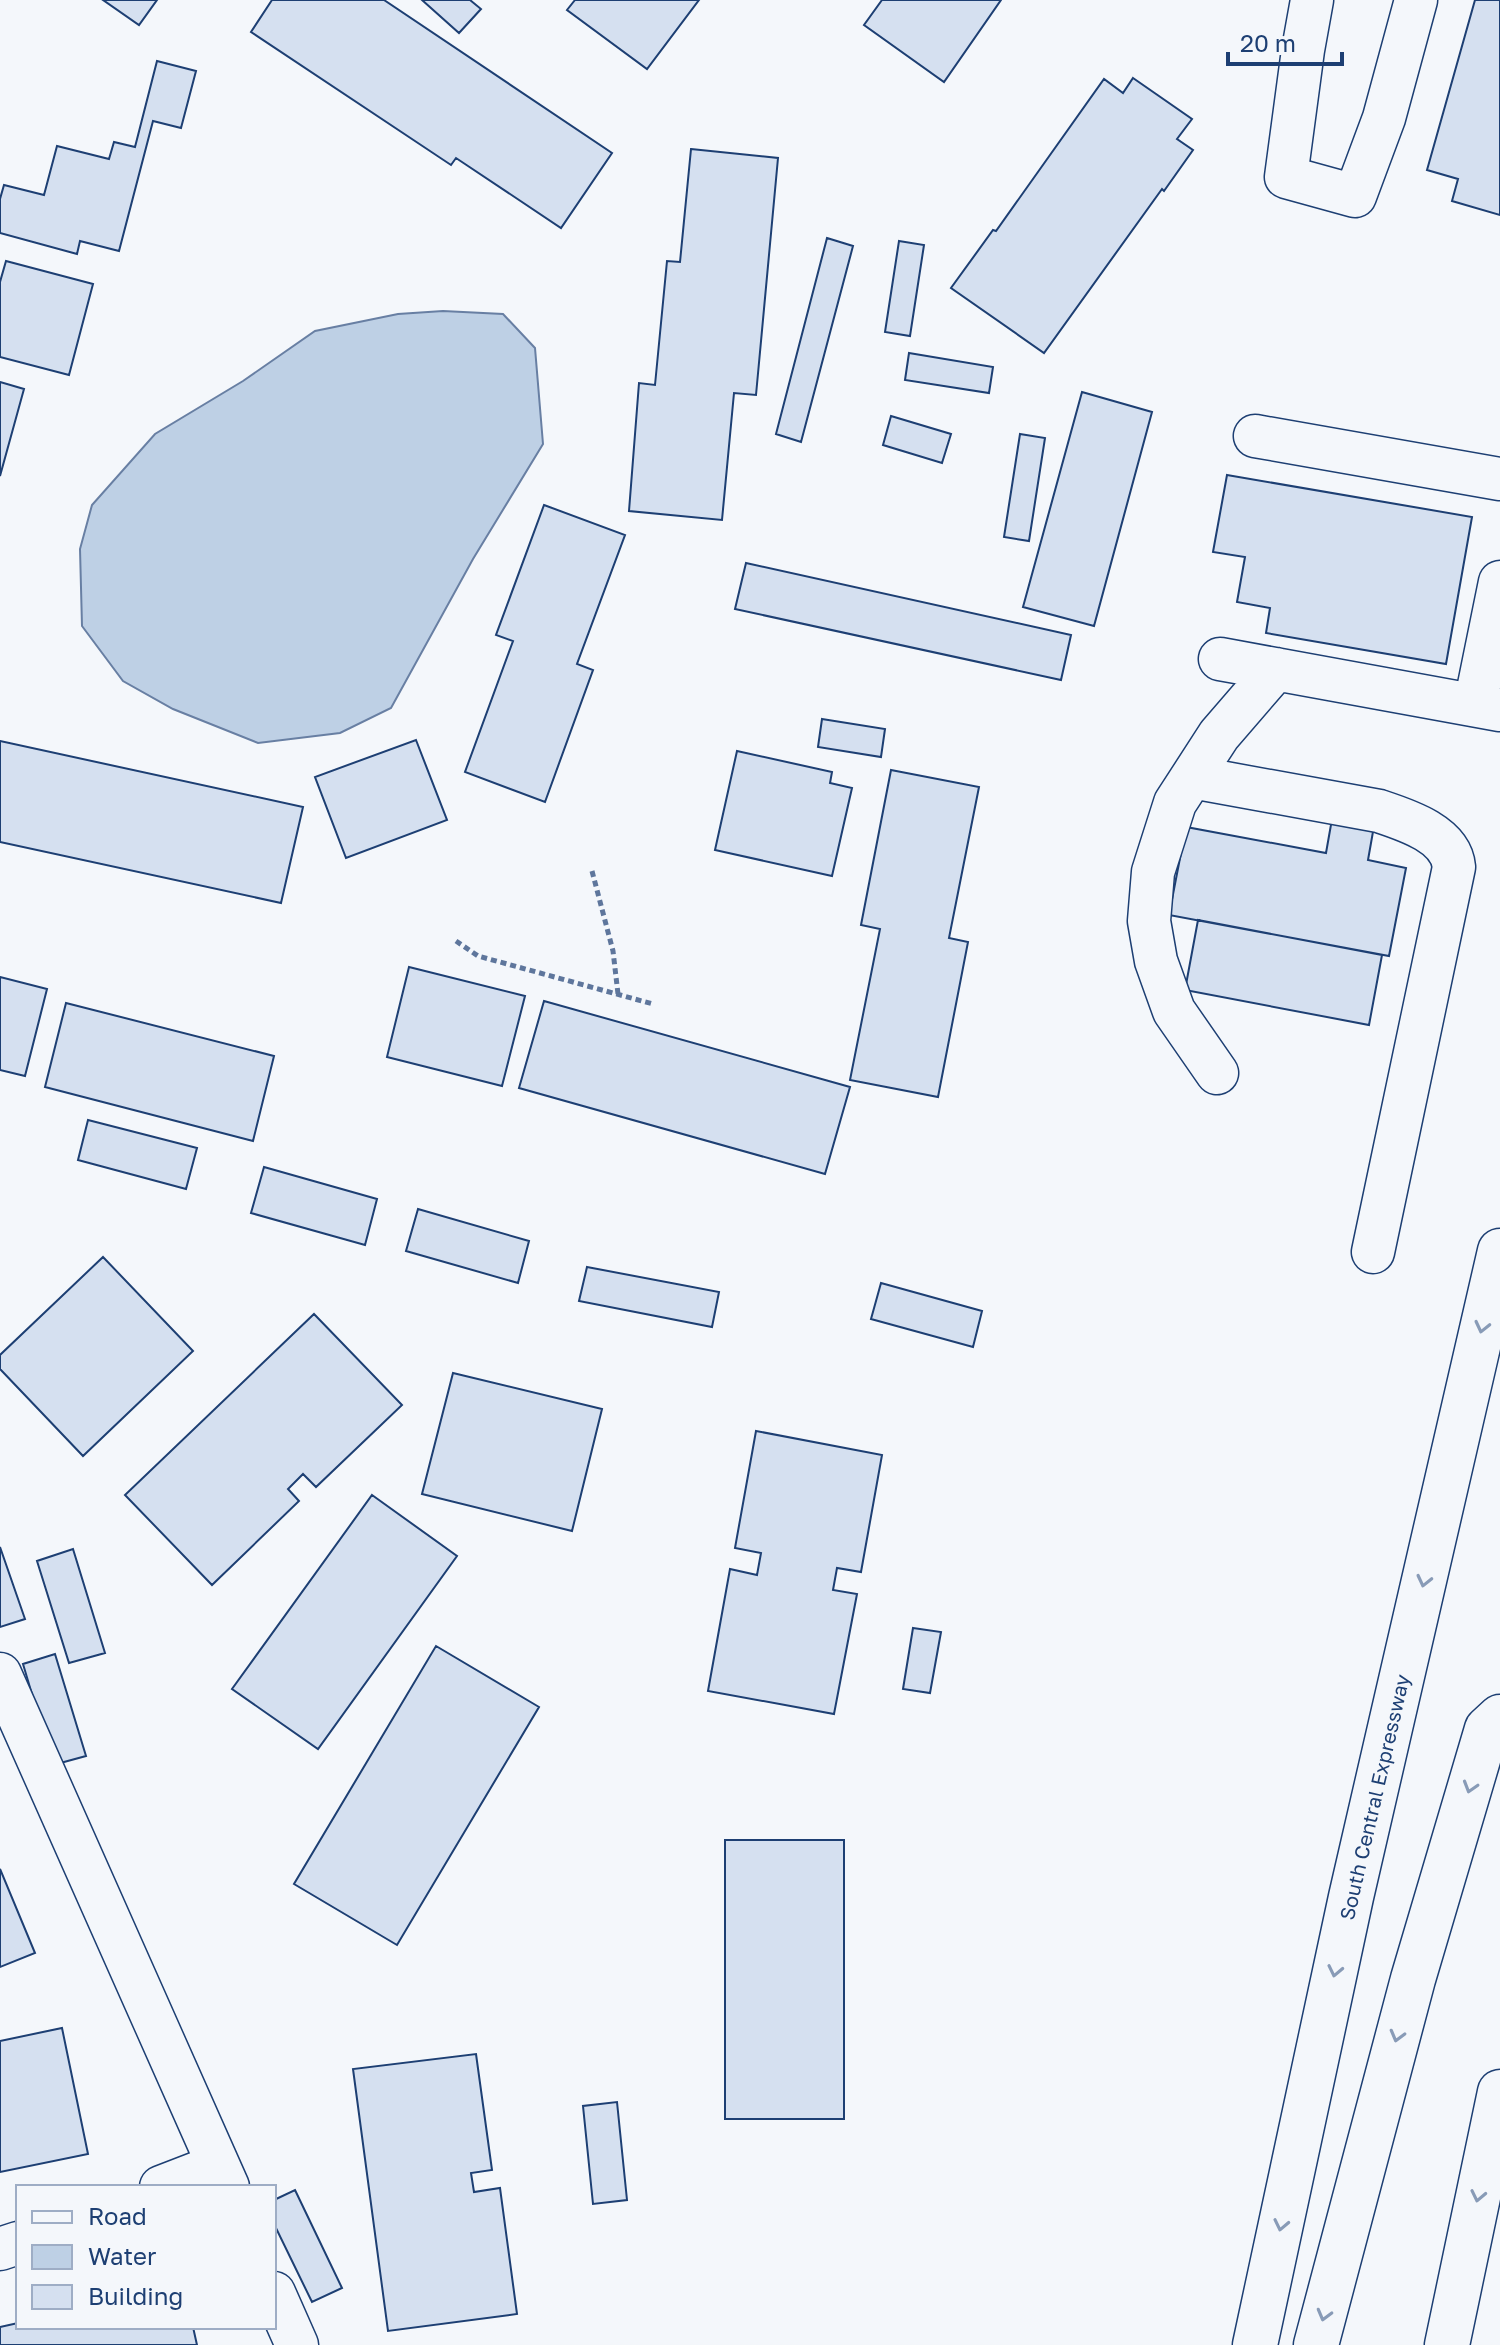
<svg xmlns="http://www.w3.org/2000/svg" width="1500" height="2345" font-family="'Golos Text',sans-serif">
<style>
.water{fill:#bed0e5;stroke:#687fa3;stroke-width:2}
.building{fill:#d5e0f0;stroke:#1d3f73;stroke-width:2}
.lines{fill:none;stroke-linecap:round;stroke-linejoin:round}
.minor-casing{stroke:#1d3f73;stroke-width:45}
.major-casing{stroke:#1d3f73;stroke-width:47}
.highway-casing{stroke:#1d3f73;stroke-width:47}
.path{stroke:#5e769c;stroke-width:5;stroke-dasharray:6 4;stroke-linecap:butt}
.minor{stroke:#f4f7fb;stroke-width:42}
.major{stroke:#f4f7fb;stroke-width:44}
.highway{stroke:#f4f7fb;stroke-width:44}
.oneway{stroke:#889bb7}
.labels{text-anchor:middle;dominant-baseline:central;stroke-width:6;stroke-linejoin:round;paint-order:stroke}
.street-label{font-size:20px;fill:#1d3f73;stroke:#f4f7fb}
</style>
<rect width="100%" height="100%" fill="#f4f7fb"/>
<!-- water -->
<path class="water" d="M443,311L503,314L535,348L543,444L473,559L391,708L340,733L258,743L173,709L123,681L82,626L80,549L92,505L155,434L243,381L315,331L398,314Z"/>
<!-- building -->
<path class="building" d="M103,0H157L139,25Z
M272,0H384L612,153L561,228L456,158L451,165L251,32Z
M422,0H470L481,9L459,33Z
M575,0H699L647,69L567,10Z
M882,0H1001L944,82L864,25Z
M1475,0H1500V215L1452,201L1458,179L1427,170Z
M157,61L196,71L181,128L153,121L119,251L80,241L77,254L0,233V199L4,185L44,195L57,146L109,159L114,142L135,147Z
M1133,78L1192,119L1177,139L1193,150L1164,191L1162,189L1044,353L951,288L993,230L996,231L1104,79L1123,93Z
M691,149L778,158L756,395L734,393L722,520L629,511L639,383L655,385L667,261L680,262Z
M827,238L853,246L801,442L776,434Z
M899,241L924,245L910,336L885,332Z
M6,261L93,284L69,375L0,357V282Z
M909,353L993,367L989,393L905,380Z
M0,382L24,389L0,476Z
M1082,392L1152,412L1094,626L1023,607Z
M891,416L951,434L942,463L883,445Z
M1020,434L1045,438L1029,541L1004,537Z
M1227,475L1472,517L1446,664L1266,633L1270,608L1237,602L1245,557L1213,552Z
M544,505L625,535L577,664L593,670L545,802L465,772L513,641L496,635Z
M746,563L1071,635L1061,680L735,609Z
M822,719L885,729L881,757L818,747Z
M416,740L447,820L346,858L315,777Z
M0,741L303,807L281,903L0,842Z
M737,751L832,772L830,783L852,788L832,876L715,850Z
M891,770L979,787L949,938L968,942L938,1097L850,1080L880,929L861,925Z
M1332,819L1374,826L1368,860L1406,868L1389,956L1169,915L1186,827L1326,853Z
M1198,920L1382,955L1369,1025L1185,990Z
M409,967L525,996L502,1086L387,1057Z
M0,977L47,989L25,1076L0,1070Z
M544,1001L850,1087L825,1174L519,1088Z
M66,1003L274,1056L253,1141L45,1087Z
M88,1120L197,1148L186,1189L78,1160Z
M264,1167L377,1199L365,1245L251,1213Z
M418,1209L529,1241L518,1283L406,1251Z
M103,1257L193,1351L83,1456L0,1369V1355Z
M587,1267L719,1292L712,1327L579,1301Z
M881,1283L982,1311L973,1347L871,1319Z
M314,1314L402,1405L316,1487L303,1474L288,1489L299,1501L212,1585L125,1495Z
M453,1373L602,1409L572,1531L422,1494Z
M756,1431L882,1455L861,1572L837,1568L833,1590L857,1594L834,1714L708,1691L730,1569L757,1575L761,1553L735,1548Z
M372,1495L457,1556L318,1749L232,1689Z
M0,1547L25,1619L0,1627Z
M73,1549L105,1653L69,1663L37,1561Z
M913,1628L941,1632L930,1693L903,1689Z
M436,1646L539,1707L397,1945L294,1884Z
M55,1654L86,1756L53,1765L23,1664Z
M725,1840H844V2119H725Z
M0,1869L35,1953L0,1967Z
M62,2028L88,2154L0,2172V2041Z
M476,2054L492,2170L471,2173L474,2192L500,2188L517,2314L388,2331L353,2069Z
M617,2102L627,2200L593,2204L583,2106Z
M295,2190L342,2288L312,2302L274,2224V2200Z
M18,2323V2327H193L197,2345H0V2327Z"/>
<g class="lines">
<!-- minor casing -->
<g class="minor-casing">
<path id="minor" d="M1312,0L1303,50L1286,177L1355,196L1384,118L1416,0
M1255,436L1500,479
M1220,659L1500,710
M1475,705L1500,582
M1192,777L1379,811C1406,820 1451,834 1454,867L1373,1252
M1217,1073L1174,1011L1156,961L1149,921L1153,872L1175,803L1219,735L1276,669
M0,1674L228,2187
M161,2187L218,2165
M0,2249L18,2243
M274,2293L297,2345"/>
</g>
<!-- major casing -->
<g class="major-casing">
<path id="major" d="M1255,2345L1351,1897L1500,1251"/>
</g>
<!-- highway casing -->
<g class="highway-casing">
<path id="highway" d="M1316,2345L1413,1979L1487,1729L1500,1717
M1447,2345L1500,2092"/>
</g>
<!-- path -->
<path class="path" d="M592,871L613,951L618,994
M456,941L478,956L653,1004"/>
<!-- minor -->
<use href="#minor" class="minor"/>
<!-- major -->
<use href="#major" class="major"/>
<!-- highway -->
<use href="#highway" class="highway"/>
</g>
<!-- one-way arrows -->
<defs><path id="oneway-chevron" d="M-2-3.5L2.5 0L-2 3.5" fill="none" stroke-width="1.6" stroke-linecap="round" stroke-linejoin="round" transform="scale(2)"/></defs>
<g class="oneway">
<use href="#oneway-chevron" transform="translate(1482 1327) rotate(103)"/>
<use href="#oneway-chevron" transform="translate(1424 1581) rotate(103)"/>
<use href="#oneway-chevron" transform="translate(1470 1787) rotate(107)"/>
<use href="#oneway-chevron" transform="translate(1335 1971) rotate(102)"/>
<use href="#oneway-chevron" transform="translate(1397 2036) rotate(105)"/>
<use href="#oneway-chevron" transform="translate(1478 2196) rotate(102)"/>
<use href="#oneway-chevron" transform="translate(1281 2225) rotate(102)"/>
<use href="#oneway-chevron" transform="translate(1324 2315) rotate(105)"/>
</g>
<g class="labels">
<!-- street labels -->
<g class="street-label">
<text transform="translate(1374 1797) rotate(-77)">South Central Expressway</text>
</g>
</g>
<!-- legend -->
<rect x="16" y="2185" width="260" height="144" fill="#f4f7fb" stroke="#9eadc5" stroke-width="2"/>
<rect x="32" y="2211" width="40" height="12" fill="#f4f7fb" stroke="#9eadc5" stroke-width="2"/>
<text x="88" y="2225" font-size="24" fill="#1d3f73">Road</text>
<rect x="32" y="2245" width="40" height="24" fill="#bed0e5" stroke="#9eadc5" stroke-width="2"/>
<text x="88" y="2265" font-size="24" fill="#1d3f73">Water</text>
<rect x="32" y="2285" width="40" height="24" fill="#d5e0f0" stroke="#9eadc5" stroke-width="2"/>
<text x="88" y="2305" font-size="24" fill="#1d3f73">Building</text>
<!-- scale -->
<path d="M1228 52v12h114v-12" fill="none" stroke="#1d3f73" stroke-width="4"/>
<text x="1240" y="52" font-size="24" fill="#1d3f73" stroke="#f4f7fb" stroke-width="6" paint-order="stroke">20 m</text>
</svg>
